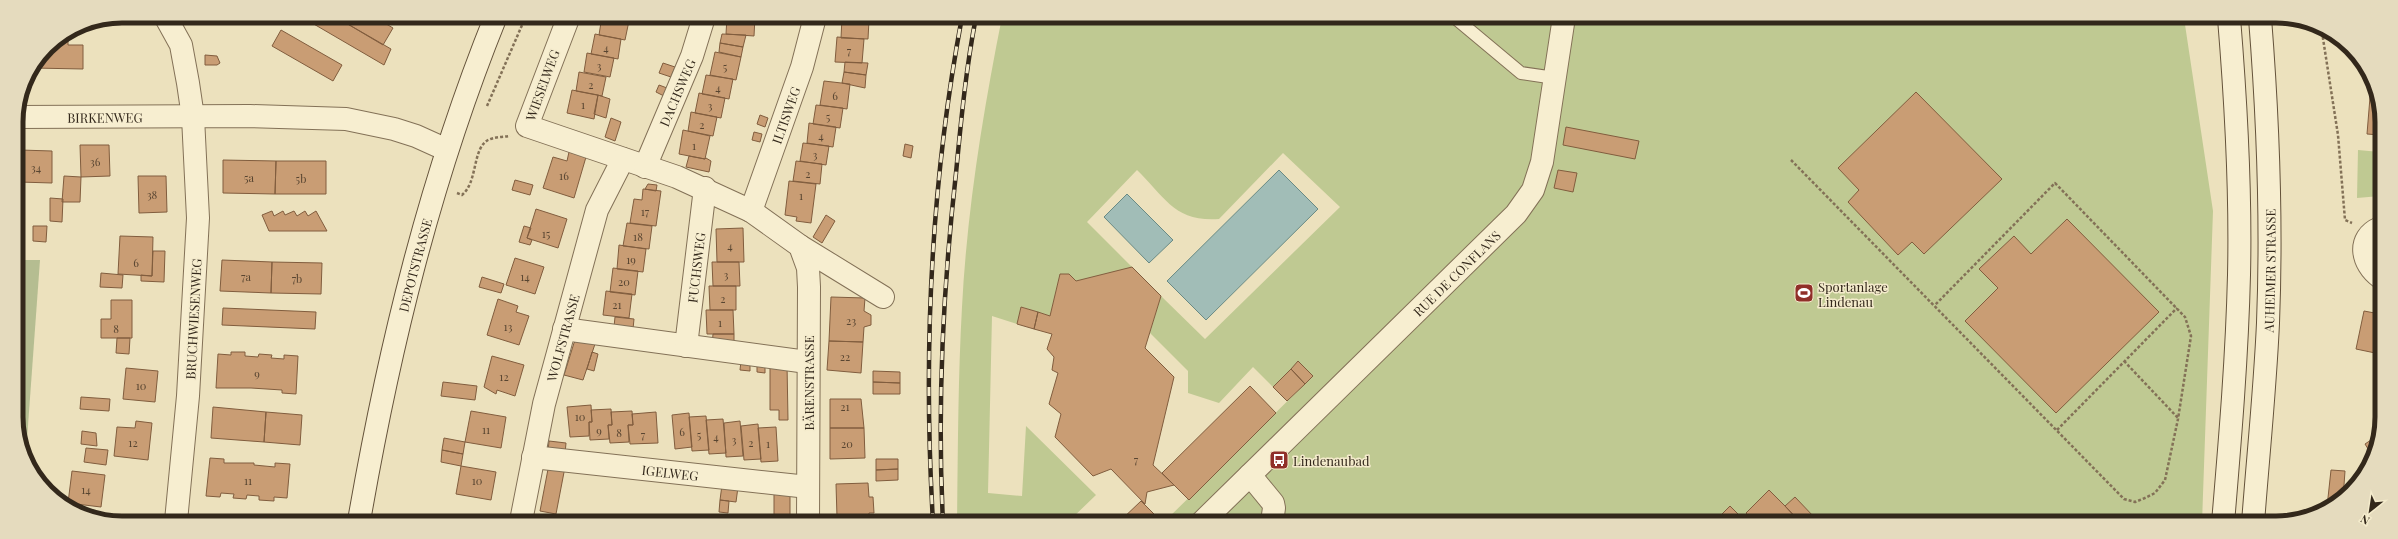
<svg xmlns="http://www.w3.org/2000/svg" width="2398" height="539" font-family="'Playfair Display',serif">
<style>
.green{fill:#bfc992}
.cemetery{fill:#b5bd91}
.water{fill:#a1bdb7;stroke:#698a84}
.building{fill:#c99d74;stroke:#815d3e}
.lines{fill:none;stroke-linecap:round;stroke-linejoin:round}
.lane-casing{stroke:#837157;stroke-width:14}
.street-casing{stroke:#837157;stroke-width:24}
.secondary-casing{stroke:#64523a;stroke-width:24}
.path{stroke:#837157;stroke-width:2.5;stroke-dasharray:3 2;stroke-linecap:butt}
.lane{stroke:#f7eed0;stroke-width:12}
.street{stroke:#f7eed0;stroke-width:22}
.secondary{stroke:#f7eed0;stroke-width:22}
.rail-casing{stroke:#33281b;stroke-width:4.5}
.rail{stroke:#f4ebcc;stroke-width:3;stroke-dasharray:9;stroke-linecap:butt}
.labels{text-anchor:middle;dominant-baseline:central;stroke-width:3;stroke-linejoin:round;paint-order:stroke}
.number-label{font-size:11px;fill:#584531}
.street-label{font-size:13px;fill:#33281b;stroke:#f4ebcc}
.poi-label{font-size:13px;fill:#33281b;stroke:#f4ebcc;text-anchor:start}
.rim{fill:none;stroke:#33281b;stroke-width:5}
</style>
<rect width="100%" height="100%" fill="#ece1bd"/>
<!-- green -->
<path class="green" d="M1002,17L2184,18L2213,211L2202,523L1164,522L1313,376L1298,362L1273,387L1253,367L1219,403L1188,393V371L1150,333L1161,296L1205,339L1340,207L1283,153L1219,219C1174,222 1165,197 1137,170L1087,222L1132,267L1076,281L1069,274H1060L1050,316L1022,307L1017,324L992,316L988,493L1022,496L1026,426L1096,495L1068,522H957C958,450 958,378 962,307C967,210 983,112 1002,17Z
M2358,150L2380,152V196L2357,198Z"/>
<!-- cemetery -->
<path class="cemetery" d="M17,260H40L26,453L18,438Z"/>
<!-- water -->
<path class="water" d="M1279,170L1318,209L1206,320L1167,281Z
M1127,194L1173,240L1149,263L1104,217Z"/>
<!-- building -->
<path class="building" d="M300,16H334L391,49L384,65Z
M334,16H373L393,28L383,45Z
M602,16H630L625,40L599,35Z
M115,17V24H81Z
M727,17H755L754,36L726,34Z
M846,17H873V20L846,18Z
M842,18L869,20L868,39L841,38Z
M281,30L342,65L333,81L272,46Z
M68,33V45H83V69L33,68L47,47Z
M595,34L621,39L618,59L591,54Z
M722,34L746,35L743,47L720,43Z
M837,37L864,39L862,63L835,62Z
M720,43L743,47L741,57L719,52Z
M715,52L741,57L736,80L710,75Z
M587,53L614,58L610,77L584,72Z
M205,55L217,56L220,63L217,65H205Z
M845,62L868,63L866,75L844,72Z
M663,63L675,67L671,77L659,73Z
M579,72L606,77L602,96L576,91Z
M844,72L866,75L865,88L842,83Z
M706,75L733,79L729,99L702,94Z
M824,81L850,84L847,109L820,105Z
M659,85L667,88L664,96L656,92Z
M2371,85L2380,101V135L2367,134Z
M572,90L598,95L594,119L567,113Z
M1916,92L2002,179L1924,254L1912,242L1898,255L1848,202L1859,190L1838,168Z
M699,93L725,98L721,118L695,113Z
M598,95L610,99L606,118L594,114Z
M816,105L843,108L840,128L813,124Z
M691,112L717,117L713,136L688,131Z
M760,115L768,118L765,127L757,124Z
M611,118L621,122L615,141L605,137Z
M809,123L836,127L833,147L807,143Z
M1566,127L1639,141L1635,159L1563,145Z
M683,130L710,136L705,159L679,154Z
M754,132L762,134L760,142L752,140Z
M803,143L829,146L826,165L800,161Z
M905,144L913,146L911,158L903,156Z
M80,145H109L110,176L81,177Z
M20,150L52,151V183L19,182Z
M569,152L586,157L574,198L543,188L553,157L567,161Z
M689,156L705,159L706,158L711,161L709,172L686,167Z
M223,160L276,161L275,194L223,193Z
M276,161H326V194H275Z
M796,161L822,164L820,184L793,181Z
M1558,170L1577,173L1573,192L1554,188Z
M64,176L81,177L80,202H62Z
M138,176H166L167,212L139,213Z
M515,180L533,185L530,195L512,190Z
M789,181L816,184L811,223L796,221L797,217L785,215Z
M648,184L657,185L656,191L645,189Z
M643,189L661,191L656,226L630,223L634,199L642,200Z
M50,198L63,199L62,222L50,221Z
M536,209L567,219L558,248L527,238Z
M272,211L274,216L283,211L285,215L294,211L297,216L305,211L308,216L316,211L327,231H269L262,215Z
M826,215L835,221L822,243L813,237Z
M2067,219L2159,312L2056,413L1965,321L1998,288L1979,269L2014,236L2031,254Z
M627,223L652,226L649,249L623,246Z
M33,226H47L46,242L33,241Z
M524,226L531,228L527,238L532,240L530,245L519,242Z
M743,228L744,262H717L716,229Z
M120,236L153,237L152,276L118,274Z
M619,245L646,249L643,272L617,269Z
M153,251H165L164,282L141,281V275L152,276Z
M515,258L544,267L535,294L506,285Z
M222,260L272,262L271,293L220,291Z
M272,262L322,263L321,294L271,293Z
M712,262H739L740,286H713Z
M1132,267L1161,296L1145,348L1174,377L1153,465L1174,485L1147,492L1145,504L1111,469L1093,476L1055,437L1061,414L1049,404L1058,373L1052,370L1054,357L1047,349L1052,334L1034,329L1038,312L1050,316L1060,274H1069L1076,281Z
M613,268L638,271L635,295L610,292Z
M101,273L123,275L122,288L100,287Z
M482,277L504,284L501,293L479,287Z
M709,286H736V310H710Z
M606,291L632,294L629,318L603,315Z
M831,297L865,298L864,311L871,315V325L864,327L863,342L829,341Z
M498,299L518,306L516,312L529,316L519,345L487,335Z
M111,300H132V338H101V319H111Z
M1021,307L1038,312L1034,329L1017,324Z
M223,308L316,312L315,329L222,325Z
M706,310H733L734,334H707Z
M2364,311L2380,314V354L2356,349Z
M615,317L634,319L633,329L614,327Z
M713,334H734V347L712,346Z
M117,338H130L129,354L116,353Z
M578,339L596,341L583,380L564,375L574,343Z
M829,341L863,342L861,373L827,370Z
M231,352H245V356L258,357L259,354L272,355L271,358L284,359V355L298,356L296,394L282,393V390L251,388H216L218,354L231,355Z
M592,352L598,354L594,371L587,369Z
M492,356L524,365L515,396L497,390L496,394L484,387Z
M741,361H750V371L740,370Z
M1298,361L1313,376L1305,384L1291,369Z
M770,362L787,364L788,420H779V410H770Z
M757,363L765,364V373L757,372Z
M126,368L158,371L155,402L123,399Z
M1291,369L1305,384L1287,401L1273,387Z
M873,371L900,372V383L873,382Z
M443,382L477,386L475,400L441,396Z
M873,382L900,383V394H873Z
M1250,386L1276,413L1189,500L1162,473Z
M81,397L110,399L109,411L80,409Z
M830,399H861L864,428H830Z
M591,405L592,422H589V436L570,437L567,407Z
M213,407L266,412L264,442L211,438Z
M611,409L612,425H608L609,439L590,440L589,422H592L591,410Z
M471,411L506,417L501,448L465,442Z
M632,411L633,425H628L629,442L610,443L608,425H612L611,412Z
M266,412L302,415L300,445L264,442Z
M656,412L658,443L630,444L628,425H633L632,414Z
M689,413L692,447L675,449L672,415Z
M706,416L709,450L692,451L689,417Z
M723,419L726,453L709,454L706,420Z
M136,421L152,423L148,460L114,456L117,427L135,428Z
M740,421L743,456L726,457L724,423Z
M758,424L761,459L744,460L741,426Z
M776,427L778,461L761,462L758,428Z
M830,428H864L865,458L830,459Z
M82,431L96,433L97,446L81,444Z
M2380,434V438L2373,457L2365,444Z
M444,438L465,442L463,454L442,450Z
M549,441L566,443L565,454L548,452Z
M86,448L108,450L106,465L84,462Z
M442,450L463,454L461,466L441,462Z
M210,458L224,459V463H254V465L275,467V463L290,464L287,498L274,497V501L259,500V496L247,495L246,499L233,498L234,494L221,493L220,497L206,496Z
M876,459H898V469L876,470Z
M549,464L565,467L556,514L540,511Z
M461,466L496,472L491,500L456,494Z
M898,469V480L876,481V470Z
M2331,470L2345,471L2343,499L2329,507H2327Z
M72,471L105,475L101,507L68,503Z
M868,483L869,497H873L874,513H869V516L837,517L836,484Z
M722,485L738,487L736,502L720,500Z
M1769,490L1785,506L1800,522H1754L1746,513Z
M790,491V522H774V492Z
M1795,497L1815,518L1810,522H1800L1785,506Z
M720,500L729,501L728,513L719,512Z
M1141,501L1162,522H1119Z
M1730,506L1746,522H1714Z
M869,516V522H837V517Z
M459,517L489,521H459Z"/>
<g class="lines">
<!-- lane casing -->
<g class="lane-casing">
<path id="lane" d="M1454,17L1521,73L1555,78"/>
</g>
<!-- street casing -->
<g class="street-casing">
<g id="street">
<path d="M165,16L181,45L188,83L193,117L198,218L188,396L176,521"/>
<path d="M569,16L527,126L677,177L751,211L800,246L808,268L809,287L808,522"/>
<path id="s1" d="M16,117L250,116L346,119L394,129L416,136L447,150"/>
<path id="s2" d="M645,167L692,56L704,17"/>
<path id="s3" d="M751,211L802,67L815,17"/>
<path d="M2380,228C2356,238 2362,264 2380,277"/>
<path d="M800,246L883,297"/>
<path d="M564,329L807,362"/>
<path id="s4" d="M686,346L705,188"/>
<path id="s5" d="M533,457L808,487"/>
<path d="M1250,475L1273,503L1274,508L1272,522"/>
<path id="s6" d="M521,521L544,404L597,210L623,159"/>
<path id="s7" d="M1202,522L1516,214L1533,190L1542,162L1564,17"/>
</g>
</g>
<!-- secondary casing -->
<g class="secondary-casing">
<g id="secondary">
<path id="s8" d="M359,521C389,348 430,179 496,16"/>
<path d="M2223,523C2230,440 2237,358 2239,275C2241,189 2236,103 2229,18"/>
<path id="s9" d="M2253,523C2258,456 2265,390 2268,323C2272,222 2268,119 2260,18"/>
</g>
</g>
<!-- path -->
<path class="path" d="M2322,32L2338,135L2345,220L2352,223
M487,106L526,16
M1791,160L2124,499L2135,502L2145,498L2155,493L2165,480L2178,419L2191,336L2185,317L2055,183L1935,305
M457,193L462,195C478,182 472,149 488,140C494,137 503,137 510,136
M2124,361L2178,418
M2057,430L2177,308"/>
<!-- lane -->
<use href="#lane" class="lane"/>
<!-- street -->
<use href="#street" class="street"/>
<!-- secondary -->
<use href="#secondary" class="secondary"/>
<!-- rail casing -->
<g class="rail-casing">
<path id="rail" d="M933,522C923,354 931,182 962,17
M943,522C937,405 943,289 956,173C961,121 966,68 976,17"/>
</g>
<!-- rail -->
<use href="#rail" class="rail"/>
</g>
<!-- icons -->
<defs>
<g id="stadium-square" transform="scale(1)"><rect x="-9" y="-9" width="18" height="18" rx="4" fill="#902f29" stroke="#f4ebcc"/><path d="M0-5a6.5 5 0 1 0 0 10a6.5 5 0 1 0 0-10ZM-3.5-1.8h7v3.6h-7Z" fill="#fff"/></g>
<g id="bus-square" transform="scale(1)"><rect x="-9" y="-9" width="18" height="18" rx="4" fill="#902f29" stroke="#f4ebcc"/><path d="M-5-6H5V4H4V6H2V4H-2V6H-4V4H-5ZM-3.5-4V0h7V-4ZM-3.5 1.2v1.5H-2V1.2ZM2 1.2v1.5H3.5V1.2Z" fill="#fff"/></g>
</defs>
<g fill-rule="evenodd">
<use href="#stadium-square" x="1804" y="293"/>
<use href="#bus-square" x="1279" y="460"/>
</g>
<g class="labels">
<!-- number labels -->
<g class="number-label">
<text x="606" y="47">4</text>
<text x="849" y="50">7</text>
<text x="599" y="65">3</text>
<text x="725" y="66">5</text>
<text x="591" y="84">2</text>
<text x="718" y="87">4</text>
<text x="835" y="95">6</text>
<text x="583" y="104">1</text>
<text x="710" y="105">3</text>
<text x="828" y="116">5</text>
<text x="702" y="124">2</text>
<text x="821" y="135">4</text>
<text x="694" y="145">1</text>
<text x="815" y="154">3</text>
<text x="95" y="161">36</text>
<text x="36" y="167">34</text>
<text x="808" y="173">2</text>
<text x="564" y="175">16</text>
<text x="249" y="177">5a</text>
<text x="301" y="178">5b</text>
<text x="152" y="194">38</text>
<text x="801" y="195">1</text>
<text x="645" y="211">17</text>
<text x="546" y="233">15</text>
<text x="638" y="236">18</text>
<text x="730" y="245">4</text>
<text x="631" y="259">19</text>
<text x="136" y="262">6</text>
<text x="726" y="274">3</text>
<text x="246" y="276">7a</text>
<text x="525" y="276">14</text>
<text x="297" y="278">7b</text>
<text x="624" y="281">20</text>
<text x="723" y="298">2</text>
<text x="617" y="304">21</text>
<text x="851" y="320">23</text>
<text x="720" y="322">1</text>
<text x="508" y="326">13</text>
<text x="116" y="328">8</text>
<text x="845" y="356">22</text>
<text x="257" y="373">9</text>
<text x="504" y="376">12</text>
<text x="141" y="385">10</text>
<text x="845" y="406">21</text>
<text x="580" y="416">10</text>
<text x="486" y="429">11</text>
<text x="599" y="430">9</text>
<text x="682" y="431">6</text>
<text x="619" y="432">8</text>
<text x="643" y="434">7</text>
<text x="699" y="434">5</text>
<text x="716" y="436">4</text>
<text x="734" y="439">3</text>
<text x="133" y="442">12</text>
<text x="751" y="442">2</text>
<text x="768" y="443">1</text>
<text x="847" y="443">20</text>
<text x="1136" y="459">7</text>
<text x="248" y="480">11</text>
<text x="477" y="480">10</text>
<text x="86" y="489">14</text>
</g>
<!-- street labels -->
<g class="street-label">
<text transform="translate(542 85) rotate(-70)">WIESELWEG</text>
<text stroke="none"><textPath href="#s2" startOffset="81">DACHSWEG</textPath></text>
<text stroke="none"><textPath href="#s3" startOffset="102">ILTISWEG</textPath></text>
<text stroke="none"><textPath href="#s1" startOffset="89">BIRKENWEG</textPath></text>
<text stroke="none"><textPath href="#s8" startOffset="262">DEPOTSTRASSE</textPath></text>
<text stroke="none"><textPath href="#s4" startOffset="79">FUCHSWEG</textPath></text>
<text stroke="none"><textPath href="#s9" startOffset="253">AUHEIMER STRASSE</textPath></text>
<text stroke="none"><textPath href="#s7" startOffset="356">RUE DE CONFLANS</textPath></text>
<text transform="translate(193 319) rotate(-87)">BRUCHWIESENWEG</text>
<text stroke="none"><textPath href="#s6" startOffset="188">WOLFSTRASSE</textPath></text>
<text transform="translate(808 383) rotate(-90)">BÄRENSTRASSE</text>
<text stroke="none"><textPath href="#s5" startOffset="138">IGELWEG</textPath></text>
</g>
<!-- poi labels -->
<g class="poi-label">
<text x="1818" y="286">Sportanlage<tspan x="1818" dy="15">Lindenau</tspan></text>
<text x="1293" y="460">Lindenaubad</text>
</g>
</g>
<!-- crop -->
<path d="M0 0H2398V539H0ZM122 23H2276A99 99 0 0 1 2375 122V417A99 99 0 0 1 2276 516H122A99 99 0 0 1 23 417V122A99 99 0 0 1 122 23Z" fill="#e5dbbe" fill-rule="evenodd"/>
<path class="rim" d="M122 23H2276A99 99 0 0 1 2375 122V417A99 99 0 0 1 2276 516H122A99 99 0 0 1 23 417V122A99 99 0 0 1 122 23Z"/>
<!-- north arrow -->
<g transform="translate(2370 511) rotate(210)" stroke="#f4ebcc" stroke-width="3" paint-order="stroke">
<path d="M0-3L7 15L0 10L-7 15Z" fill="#33281b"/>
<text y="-6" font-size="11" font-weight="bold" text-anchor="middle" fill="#33281b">N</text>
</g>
</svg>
